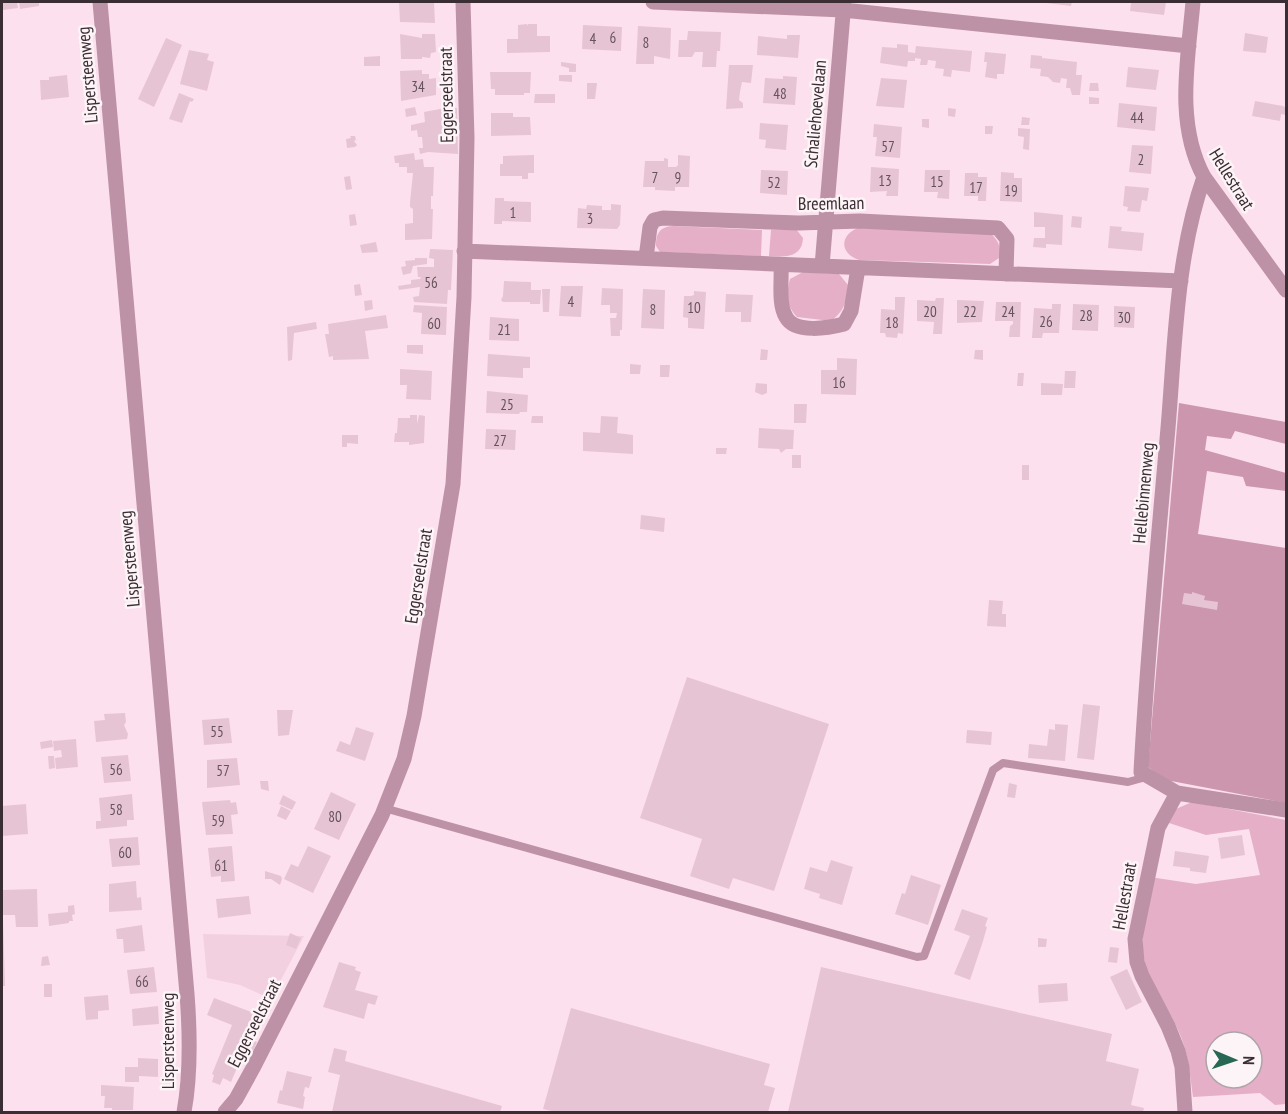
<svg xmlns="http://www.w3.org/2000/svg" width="1288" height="1114" font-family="'PT Sans Narrow',sans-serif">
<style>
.built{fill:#f3d0e0}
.green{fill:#e4afc7;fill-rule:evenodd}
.forest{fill:#cb96ae}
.building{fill:#e7c4d3}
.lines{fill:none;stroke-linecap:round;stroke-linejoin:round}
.service{stroke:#be92a6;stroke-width:8}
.minor{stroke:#be92a6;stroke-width:15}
.tertiary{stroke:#be92a6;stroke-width:15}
.labels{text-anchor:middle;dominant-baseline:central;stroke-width:5;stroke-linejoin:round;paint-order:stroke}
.number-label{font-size:15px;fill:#65535b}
.street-label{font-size:18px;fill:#3a2d33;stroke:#fcf4f7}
</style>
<rect width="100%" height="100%" fill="#fde0ed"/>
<!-- built -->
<path class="built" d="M203,934L304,936L271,999L240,985L207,978Z"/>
<!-- green -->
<path class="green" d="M673,226L762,230L761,256L660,252L656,246C656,233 660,227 673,226Z
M861,227L991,234C999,241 1001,247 999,258L990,264L859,260C838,253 840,233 861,227Z
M796,229L803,238C802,258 785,257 769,256L771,230Z
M803,272L839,274L848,285C847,302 844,311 831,321L797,317C786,305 786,295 790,279Z
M1192,802L1286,820V1104L1275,1105L1260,1093L1193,1097C1190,1074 1188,1051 1178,1030C1168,1006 1149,986 1144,959C1139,932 1146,904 1150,877L1196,884L1260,875L1249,829L1206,835L1166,822L1176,809ZM1216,1042H1252V1078H1216Z"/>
<!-- forest -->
<path class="forest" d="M1179,403L1286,422V444L1235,431L1231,439L1207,436L1205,450L1286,473V491L1246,486L1243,477L1207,471L1198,534L1286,548V803L1166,780L1148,767Z"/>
<!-- building -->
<path class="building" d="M11,2H17L18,8L3,10L2,3Z
M19,2H39V6L20,9Z
M399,2H434L435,23L400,22Z
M1046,2H1072L1071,6L1046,3Z
M1131,2H1166L1164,15L1130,11Z
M527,24V26L528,24H537V36H550V52L507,53V39H518V25Z
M583,25L622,27L621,51L582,49Z
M638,26L671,28L670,59L654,56V64H636Z
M688,31L721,32L720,51H717L716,67H702L703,52H695L692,57H678L679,40H687Z
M1245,33L1268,37L1266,53L1243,51Z
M400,34L422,38V34H435L436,52L431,53L430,58L422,57V59H401Z
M787,35H800L798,58L757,55L758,36L787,39Z
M166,38L182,45L154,107L138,99Z
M897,44L908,45V52L915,53L916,46L972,51L970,72L952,70L951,77L943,76L944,69L935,68L936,61L928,60L927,65H920L921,59L915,58V61H908L907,67L880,63L882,47L897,48Z
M189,50L209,54L207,60L214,62L207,91L180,84Z
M985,52L1006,54L1004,74H997V79L985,77L987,62H984Z
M1031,55L1042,56V58L1077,62L1076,75H1082L1080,95H1072L1070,88H1066L1067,79L1061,78L1060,83L1053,82L1048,77L1040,76L1041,69L1030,68Z
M380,56V66H364V57Z
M561,62L576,64V72H569V68L561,66Z
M729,65H753L751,83L742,82L740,92L739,100L743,103V108L726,109Z
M1128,67L1159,70L1156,90L1126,87Z
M422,70V74H429V79L436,78V95L401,101L400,71Z
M490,72H531L530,93H524V95H495V89H491Z
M67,75L69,97L41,100L40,80H49V77Z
M559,75H572V82L559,81Z
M783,76L797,77L795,105L763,103L765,78L783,79Z
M881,78L907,80L904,108L876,106Z
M587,83H597L595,99H587Z
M1090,83H1098L1099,91H1089Z
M179,93L194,99L192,102L190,101L182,123L169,119Z
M535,94H555V103H534Z
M1089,97L1099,98V104H1089Z
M1255,101L1283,106L1286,108V115L1281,114L1280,121L1252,116Z
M1119,103L1157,107L1155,131L1117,127Z
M415,107L417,115L406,117L405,109Z
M457,108L458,154L428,152L420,154L419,148H423L422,137H418L417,130L411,131V125L425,122L424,112L440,109Z
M948,108L956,109L955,117L948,116Z
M491,113H513V117H530L531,135L491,136Z
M1022,117L1030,118L1029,125H1021Z
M922,119H929V128L922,127Z
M760,123L788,125L786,150L765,148L766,140L759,139Z
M874,124L902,127L900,158L875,156L877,137H873Z
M985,126H993L992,134H985Z
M1018,128L1030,129L1029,150L1023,149L1024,137L1018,136Z
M350,136H355L356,140L354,141L357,145L355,147L347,148L346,139L351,138Z
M1132,145L1153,146L1151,174L1129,172Z
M414,153L415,160L423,159L424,167H434L433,196H431V209H433L432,239L405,240V224L413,223V209L410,207V202L413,173H407V167H399V163H395L394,156Z
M534,155V173H528V179H522V176H500V164H503V156Z
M678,155L690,156L689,187H675V191L655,190V187H643L645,161H664V158L668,159V167H676L678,165Z
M871,167L899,169L898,196H886L887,191L870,192Z
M761,170L788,171L787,195L760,193Z
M925,170H950L949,199L937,198L938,192H924Z
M1001,172L1014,173V178H1022V202L1000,201Z
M965,173H978V177H987L986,201H978V196H964Z
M350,176L352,189L346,190L344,177Z
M1125,186L1149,188L1147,201L1142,200L1140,212L1127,211L1128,207L1123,206Z
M495,198H504V201L531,202V222L502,221V224H494Z
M611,204L621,205L620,225L617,229L577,228L578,208L586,209L587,205L602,206V210H611Z
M1034,212L1063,215L1062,245L1046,244V248L1033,247L1034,238H1045V227H1034Z
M355,214L357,225L350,226L349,215Z
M1072,216L1082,217L1081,228L1071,227Z
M1110,226L1122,227L1121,231L1144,233L1142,251L1108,248Z
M376,242L378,252L362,253L360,245Z
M430,249L453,250L451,290H448L447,304L414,302L413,297L419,296L420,287L399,290L398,286L411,284V280L420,279L421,277H418L417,267H434V259L429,258Z
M415,258H427V264L413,266L411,273L403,275L401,267L406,266L405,261L415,260Z
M504,281L531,282V290H541L540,304H530V302H503L501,300L503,296Z
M360,284L362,295L355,296L354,285Z
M561,286H583L581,317L559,316Z
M602,288L623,289L622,330H620V336H611L610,318H616L617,313H610V305H601Z
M542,289H550L549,312H543Z
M643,289L665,290L664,329L641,328Z
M694,291L706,292L704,329L688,328V318L683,317L684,296H691L694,295Z
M726,294L753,295L751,322H741V312H725Z
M895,297H905L903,334L898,333L897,338L886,337L885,333H880L881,309L895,310Z
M936,298H944L942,334H933L934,322L917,321V300L935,301Z
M372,300L373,309L365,311L364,301Z
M957,300L984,301L982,322L957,323Z
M996,302H1021L1020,337H1009L1010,326L1013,324V321H995Z
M1052,304H1061L1059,333H1043L1042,338H1032L1034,308L1052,309Z
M1073,304L1099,305L1098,331L1072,330Z
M414,305L447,307L446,335L421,334L422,313L413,312Z
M1114,306L1135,307L1134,328L1114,327Z
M386,315L388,328L365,331L369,359L333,360V356L329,357L325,334H329L328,324Z
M490,317L519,319V341L489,340Z
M316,322L317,329L294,333L292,360L288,361L287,327Z
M407,345H423V354L407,353Z
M761,349L768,350L767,360H760Z
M975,350H983V360L974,359Z
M488,354L530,357V368H523V378L487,376Z
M837,358L857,359L856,395L821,394V370H837Z
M630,364L641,365L640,374H630Z
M660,365H670L669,377H660Z
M400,369L432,371L431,400L406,399L407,385H400Z
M1065,371H1076L1075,388H1064Z
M1018,373H1024L1023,386H1017Z
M756,383L767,384V393L762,395L755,392Z
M1041,383L1063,384L1062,395H1041Z
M487,391L528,395L527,412H520L519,414L486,413Z
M794,404H807L806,423H794Z
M410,415H417V424L419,415L425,416L424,443L409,445V442H394L395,433H397L398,418H410Z
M532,416H543V423H531Z
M601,416L618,417L617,433L633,435V454L583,451V432L600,433Z
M759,428L794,430L793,449H786L781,453L779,449L758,448Z
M486,429L516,430L515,450L485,449Z
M342,435H358V444L347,443V447H342Z
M716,448H727L726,454H716Z
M792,455H801V468H792Z
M1022,465H1029V480H1022Z
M641,515L665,518L664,532L640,529Z
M1192,592L1205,596L1204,600L1218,602L1217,610L1182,604L1184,593L1192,594Z
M989,600L1003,601L1002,614H1006V627L987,626Z
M687,677L829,724L774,891L733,878L729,889L690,876L702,839L640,818Z
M1083,704L1100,706L1094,760L1077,758Z
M277,710H293L289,735L278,736Z
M125,713L126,722L124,725L128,734L127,739L96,742L94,721L105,720L104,714Z
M229,718L232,743L204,745L202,720Z
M1055,724L1068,725L1065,761L1028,758L1029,744L1047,746L1049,729L1055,730Z
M356,727L374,733L365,761L336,751L340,741L350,745Z
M967,730L992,732L991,745L966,743Z
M76,739L78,767L56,769L55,758L62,757L61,750L54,751L53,741Z
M52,740L53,747L41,749L40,742Z
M128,755L131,781L104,783L101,757Z
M48,756H54L55,768L49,769Z
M237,758L240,785L207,788V760Z
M260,781H268L269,791L261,789Z
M1009,783L1017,785L1015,798L1007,797Z
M331,792L356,804L339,840L314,829Z
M132,794L134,820H127V826L96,829V821H101L99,798Z
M283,795L296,802L292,810L279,804Z
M230,800L231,803L236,802L238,814L231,815L233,834L206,835L202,802Z
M26,804L28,834L2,836V806Z
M281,806L291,811L286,820L277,816Z
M1242,835L1245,855L1221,859L1218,838Z
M138,837L140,865L112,867L109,839Z
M232,846L235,881L221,882V876L211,877L208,848Z
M308,846L331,856L313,893L284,879L291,864L298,867Z
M1175,851L1209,856L1206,873L1190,871V868L1173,866Z
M831,860L853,867L842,905L819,898L820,894L804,889L810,867L827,872Z
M265,871L281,876L282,879L280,885L271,879H265Z
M911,875L941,885L928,925L895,914L902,893L905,894Z
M136,881L137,898L141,897L142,910L109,912V884Z
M37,889L38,927H16L15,915H2V890Z
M249,896L251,914L218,918L216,899Z
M74,905L75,914L72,915L73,921H69V923L49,926L48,914L68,912V906Z
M962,909L988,918L985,926L987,927L983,941L970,980L954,974L970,936L954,930Z
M2,919H3L5,986H2Z
M142,925L145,951L124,953L123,939H117L116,929Z
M290,933L301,938L296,949L286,945Z
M1038,938L1047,939L1046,947H1038Z
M1110,947L1119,948L1117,963L1108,962Z
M48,956L50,965L41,966L42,957Z
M339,962L356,967L355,970L361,972L355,990L378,996L375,1005L368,1003L364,1019L323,1007Z
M154,967L157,992L130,994L127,970Z
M821,967L1112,1034L1106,1061L1139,1069L1131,1105L1144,1108L1143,1112H788Z
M1127,969L1142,1002L1126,1010L1110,977Z
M1067,983L1068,1001L1039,1003L1038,985Z
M44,984H52V997H44Z
M108,995L109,1010L98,1011V1019L86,1020L84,997Z
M214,998L262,1016L252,1040L257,1042L252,1054L248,1052L240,1070L237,1068L231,1082L223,1078L220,1085L212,1082L214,1075L212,1074L232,1025L207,1015Z
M158,1006L159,1024L133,1026L132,1009Z
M571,1008L770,1064L764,1085L775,1088L768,1112H556L543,1109Z
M334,1048L347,1051L345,1061L502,1106L500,1112H332L340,1075L328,1072Z
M138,1058L158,1059V1077L139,1076V1082H125V1067H138Z
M287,1071L312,1077L309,1088L305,1087L303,1096L305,1097L303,1109L277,1103L280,1090L282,1091Z
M101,1085L134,1087L133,1110H112V1108H104L105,1096H101Z"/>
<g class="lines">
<!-- service -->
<path class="service" d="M384,808L917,957L924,956L993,770L1003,763L1128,782L1146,777"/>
<!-- minor -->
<path class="minor" d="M653,2L843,10L1189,46
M1193,2C1188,60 1175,123 1204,177L1286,290
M1204,177C1176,257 1175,345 1168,428C1158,543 1147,657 1141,772L1177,793L1286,810
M464,251L1181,281
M646,258L650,227L654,220L663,218L799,223L860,221L998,228L1007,239L1006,274
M781,265C782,281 778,304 786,317C795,334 829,328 844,324L851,311L858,268
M822,266L844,2
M1177,793L1158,828L1135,939L1137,962L1142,976L1168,1026L1178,1051L1182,1067L1185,1112
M225,1112L236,1099L253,1068L382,815L404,759L414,716L453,484L464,297L467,138L463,2"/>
<!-- tertiary -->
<path class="tertiary" d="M100,2L187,994C190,1033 191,1074 184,1112"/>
</g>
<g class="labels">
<!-- number labels -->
<g class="number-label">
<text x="613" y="37">6</text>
<text x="593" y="38">4</text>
<text x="646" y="42">8</text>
<text x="418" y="86">34</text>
<text x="780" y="93">48</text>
<text x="1137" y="117">44</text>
<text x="888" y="146">57</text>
<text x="1141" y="159">2</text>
<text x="655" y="177">7</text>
<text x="678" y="177">9</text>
<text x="885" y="180">13</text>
<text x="937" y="181">15</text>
<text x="774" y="182">52</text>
<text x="976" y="187">17</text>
<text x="1011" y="190">19</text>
<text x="513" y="212">1</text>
<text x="590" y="218">3</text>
<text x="431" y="282">56</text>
<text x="571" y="301">4</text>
<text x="694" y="307">10</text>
<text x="653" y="309">8</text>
<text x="930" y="311">20</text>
<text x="970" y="311">22</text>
<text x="1008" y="311">24</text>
<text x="1086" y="315">28</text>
<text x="1124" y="317">30</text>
<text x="1046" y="321">26</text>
<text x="892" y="322">18</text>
<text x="434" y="323">60</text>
<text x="504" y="329">21</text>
<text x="839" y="382">16</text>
<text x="507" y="404">25</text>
<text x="500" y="440">27</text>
<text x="217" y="731">55</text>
<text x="116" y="769">56</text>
<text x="223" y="770">57</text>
<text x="116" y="809">58</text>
<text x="335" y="816">80</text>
<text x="218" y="820">59</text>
<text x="125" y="852">60</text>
<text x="221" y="865">61</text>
<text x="142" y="981">66</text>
</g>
<!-- street labels -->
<g class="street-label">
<text transform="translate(87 75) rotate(-95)">Lispersteenweg</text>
<text transform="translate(446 95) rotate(-91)">Eggerseelstraat</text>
<text transform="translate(815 114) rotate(-85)">Schaliehoevelaan</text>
<text transform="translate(1232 179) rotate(58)">Hellestraat</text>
<text transform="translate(831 203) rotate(-1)">Breemlaan</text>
<text transform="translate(1143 493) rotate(-85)">Hellebinnenweg</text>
<text transform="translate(129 559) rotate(-95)">Lispersteenweg</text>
<text transform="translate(418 576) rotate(-81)">Eggerseelstraat</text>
<text transform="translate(1124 896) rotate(-80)">Hellestraat</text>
<text transform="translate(254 1023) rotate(-63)">Eggerseelstraat</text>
<text transform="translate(167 1041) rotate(-90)">Lispersteenweg</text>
</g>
</g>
<!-- border -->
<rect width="1288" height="1114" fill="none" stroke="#3a2d33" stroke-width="6"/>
<!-- north arrow -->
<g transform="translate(1234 1060) rotate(92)"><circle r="28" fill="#fcf4f7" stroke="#aea4a9" stroke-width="1.5"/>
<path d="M0-4.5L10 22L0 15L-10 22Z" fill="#286753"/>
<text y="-9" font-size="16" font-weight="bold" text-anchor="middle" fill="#3a2d33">N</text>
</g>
</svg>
